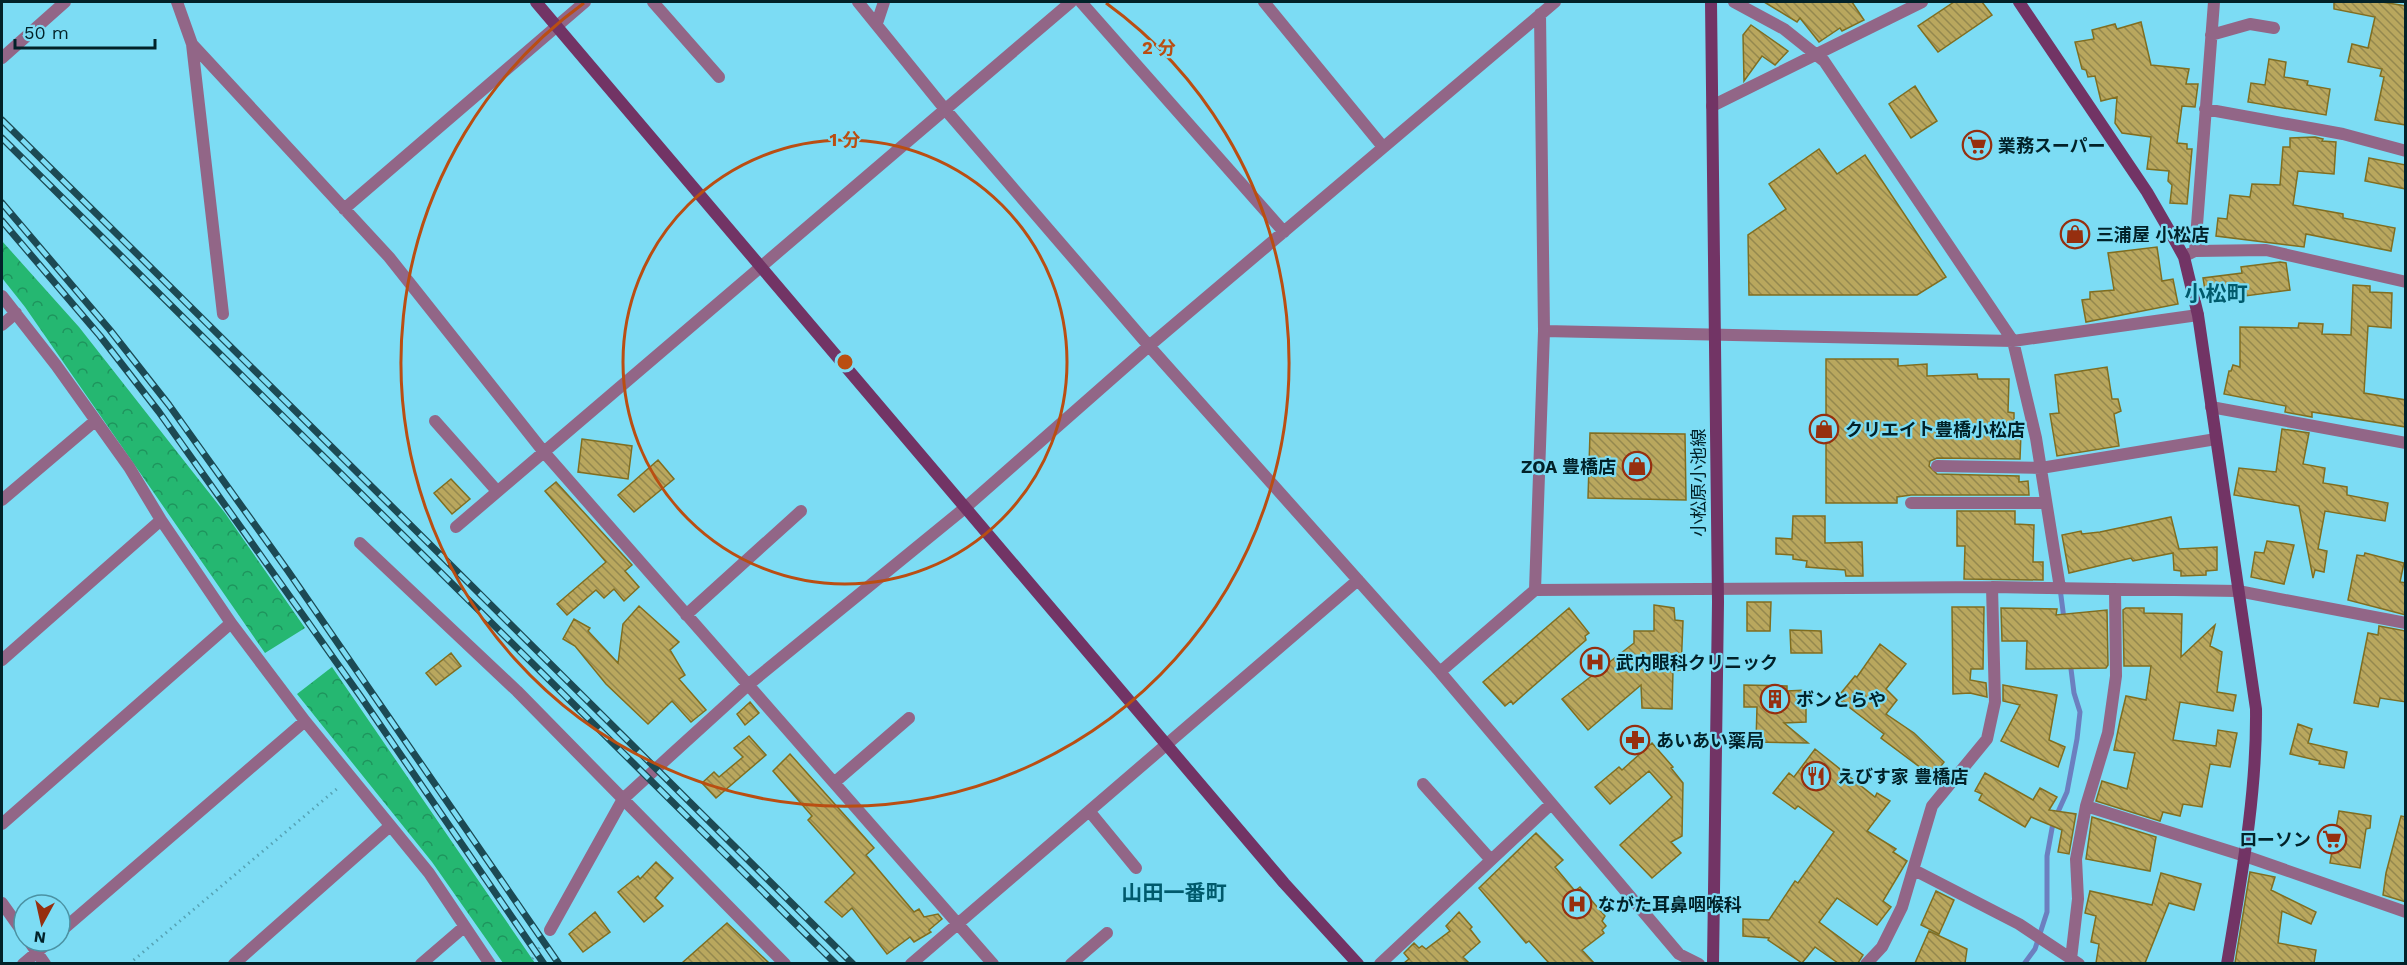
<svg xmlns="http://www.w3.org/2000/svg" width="2407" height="965" font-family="'Work Sans','Noto Sans JP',sans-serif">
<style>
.forest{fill:url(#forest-crowns)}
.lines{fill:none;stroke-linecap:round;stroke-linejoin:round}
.stream{stroke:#6c7fbf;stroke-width:5}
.building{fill:url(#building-back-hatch);stroke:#806e21;stroke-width:1.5}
.path{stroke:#56a3b5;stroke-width:3;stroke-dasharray:1.5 4.5;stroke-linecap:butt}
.street{stroke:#926687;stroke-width:12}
.secondary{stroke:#723465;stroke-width:12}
.rail-casing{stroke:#1c4a54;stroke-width:7}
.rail{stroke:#7cdcf4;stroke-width:4.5;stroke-dasharray:14;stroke-linecap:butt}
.ring{fill:none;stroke:#ba4e12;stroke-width:3}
.labels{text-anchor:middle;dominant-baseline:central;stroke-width:4.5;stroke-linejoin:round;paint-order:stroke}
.poi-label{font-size:18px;font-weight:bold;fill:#022229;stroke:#7cdcf4;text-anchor:start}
.street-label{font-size:18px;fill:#022229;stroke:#7cdcf4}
.quarter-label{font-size:21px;font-weight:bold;fill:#005a6c;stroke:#7cdcf4}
.centre{fill:#ba4e12;stroke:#7cdcf4;stroke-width:3}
.ring-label{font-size:18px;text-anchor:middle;font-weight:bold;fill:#ba4e12;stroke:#7cdcf4;stroke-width:4.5;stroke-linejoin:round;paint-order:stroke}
</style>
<defs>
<pattern id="forest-crowns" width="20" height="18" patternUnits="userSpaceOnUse" patternTransform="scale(1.5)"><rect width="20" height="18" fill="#25b771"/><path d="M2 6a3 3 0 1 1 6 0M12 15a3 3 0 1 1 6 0" fill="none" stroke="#1e945d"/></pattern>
<pattern id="building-back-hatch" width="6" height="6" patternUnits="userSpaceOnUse" patternTransform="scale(1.5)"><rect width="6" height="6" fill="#b9a75e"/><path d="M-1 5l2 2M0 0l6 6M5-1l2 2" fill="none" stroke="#94884e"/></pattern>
</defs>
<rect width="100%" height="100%" fill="#7cdcf4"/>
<!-- forest -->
<path class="forest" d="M2,241L79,327L225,513L305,628L265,653L25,307L2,278Z
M332,667L535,963H503L432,862L297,694Z"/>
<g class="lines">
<!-- stream -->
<path class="stream" d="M2060,588L2064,619
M2024,964L2035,949L2047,912V856L2053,823L2067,792L2077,739L2080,712L2074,693L2070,661"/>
</g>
<!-- building -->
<path class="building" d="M1764,2H1852L1864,20L1842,31L1840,28L1819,42L1800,18L1797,22Z
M1954,2H1982L1992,15L1938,52L1918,26Z
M2334,2H2382L2406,6V125L2375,120L2384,77L2380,76L2382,69L2348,62L2352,44L2368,48L2375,17L2334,9Z
M2141,22L2151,65L2189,69L2186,84H2198L2195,107L2182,106L2177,143L2187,144V149H2192L2187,204L2170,203L2172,185L2168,181L2169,171L2147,169L2151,137L2122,133L2115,123L2117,97L2101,101L2095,76L2088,77L2086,70L2082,69L2075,42L2094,39L2092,30L2115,24L2117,29Z
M1751,25L1788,51L1775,65L1762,56L1744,81L1743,35Z
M2269,59L2286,62L2284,77L2308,81L2307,85L2330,89L2326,115L2248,102L2251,83L2265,85Z
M1915,86L1937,121L1911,138L1889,104Z
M2315,137L2323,139L2322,141L2336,142L2334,174L2298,171L2293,205L2343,214V218L2395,228L2391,251L2306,234L2304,247L2216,236L2218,218L2227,219L2230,195L2250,197L2252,184L2280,185L2283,147H2290V138Z
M1819,149L1837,174L1865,155L1946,277L1917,295H1749L1748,235L1786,209L1769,184Z
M2369,158L2406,165V189L2365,181Z
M2157,247L2162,281L2173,279L2178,304L2086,322L2082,300L2090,299V292L2114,290L2108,253Z
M2280,262L2286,263L2290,290L2245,296V291L2206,296L2203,278L2242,273L2241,267Z
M2353,285L2370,286V292L2392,293L2391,328L2368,326L2364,393L2406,400V427L2312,412V417L2285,412L2286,406L2224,394L2229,371H2231L2233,365L2240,367V327L2298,328L2299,323L2323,324L2322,334L2351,335Z
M1826,359H1898V366L1927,364V376L1977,374L1978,379H2009L2008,412L2014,413V433H2021L2020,459L1937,458L1930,461L1929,466L1937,474L2019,476V482L2028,481L2029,495H1911L1897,497V503H1826Z
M2107,367L2112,399H2118L2121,411L2114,414L2119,446L2057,456L2050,414L2059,413L2055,375Z
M2282,429L2309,433L2303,464L2325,468L2323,483L2347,487V495L2388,503L2385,521L2325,511L2318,549L2327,551L2324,572L2315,570L2313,578L2299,506L2234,495L2239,468L2276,472Z
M1590,433L1685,434L1686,500L1588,498Z
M582,439L632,446L628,479L578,472Z
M658,460L674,479L634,512L618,495Z
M451,479L470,499L452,514L434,493Z
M556,482L632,565L625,571L639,587L624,601L614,589L604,598L596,590L567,615L557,604L606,562L545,491Z
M1957,511H2015V524L2034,525L2033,562H2043V580L1964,579L1965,546H1957Z
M1793,516H1825V543L1862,542L1863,576H1846L1845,570L1806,567L1807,561L1793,559V555L1776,554V538L1792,539Z
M2171,517L2179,549L2217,547V570L2206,571V575L2181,576V571L2174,570L2173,553L2133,561L2131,558L2069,573L2062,535L2081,531L2082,534L2100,532Z
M2267,541L2294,545L2284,584L2251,577L2255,552L2264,553Z
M2365,553L2404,563L2400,582L2406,583V615L2348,600L2357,555L2364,556Z
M1747,602H1771L1770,631H1747Z
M1654,605L1674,608L1675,620L1683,621L1681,670L1673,671L1672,709L1642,708L1641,685L1588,730L1562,699L1634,643V631H1654Z
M639,606L679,642L670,650L685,675L679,679L706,710L691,722L672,701L648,724L606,684L575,646L563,639L574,619L590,628L588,631L618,663L623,624Z
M1952,607H1984L1983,669H1971L1970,680L1986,683L1987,697L1970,693L1953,694Z
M1569,608L1589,633L1585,636L1586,640L1513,704L1511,701L1505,706L1483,682Z
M2001,608L2057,609L2056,615L2107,610L2108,665L2106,668L2026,669L2027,641H2002Z
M2126,608H2144V613L2182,614L2181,657L2215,625L2210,646L2222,652L2217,692L2236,695L2233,711L2180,702L2173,740L2216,746L2218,730L2237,733L2230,767L2210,764L2202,807L2183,804L2180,816L2163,812L2160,821L2096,801L2102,781L2127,789L2135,753L2114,750L2120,721L2126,696L2146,700L2151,666H2124L2123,610Z
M2379,626L2406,631V702L2380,698L2378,707L2354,703L2368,633L2378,635Z
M1790,630L1821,631L1822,653H1791Z
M1880,644L1906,664L1886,689L1897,700L1886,714L1914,733L1944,762L1933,777L1881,738L1884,734L1837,698L1855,676L1857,677Z
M451,653L461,666L436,685L426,673Z
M1744,685L1787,686V691L1806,690V722L1784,723L1808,743L1756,742L1757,707H1744Z
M2003,685L2057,695L2049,740L2065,747L2058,767L2001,741L2020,705L2003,701Z
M750,702L759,713L745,725L737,714Z
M2298,724L2312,729L2308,743L2347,752L2344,768L2319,764L2320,761L2290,754Z
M749,736L766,755L716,798L702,783L714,772L719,777L743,757L734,748Z
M1652,743L1673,767L1671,768L1683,783L1682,836L1671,842L1681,853L1652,878L1620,845L1672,797L1649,771L1610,804L1595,787L1619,767L1622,770Z
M1815,749L1875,797L1877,793L1890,801L1867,831L1896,849L1893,852L1907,861L1883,901L1891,907L1877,925L1837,898L1819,922L1863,955L1858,963H1838L1815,947L1802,963L1768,940L1769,938L1743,936V919L1769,920L1795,881L1798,883L1834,832L1798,806L1795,809L1773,793L1789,773L1794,777Z
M790,754L874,848L866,855L914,912L919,909L924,917L938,914L942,919L929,930L931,932L914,942L910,937L887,954L852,908L842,917L825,902L855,873L808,820L812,816L773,771Z
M1985,773L2033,800L2040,788L2057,797L2049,810L2076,814L2069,854L2058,852L2062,830L2031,817L2025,827L1979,800L1982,794L1975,791Z
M2339,811L2371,816L2370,828L2366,829L2360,868L2330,863Z
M2401,816L2406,817V902L2383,895L2386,873Z
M2092,817L2156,837L2150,871L2086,859Z
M1536,833L1563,860L1555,867L1575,891L1580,887L1605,916L1602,921L1606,926L1602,930L1604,933L1582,950L1594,963H1549L1529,941L1526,943L1479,888Z
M656,862L673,878L655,898L663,906L644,922L618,892L638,876L640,879Z
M2250,872L2275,877L2271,890L2316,912L2311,924L2282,911L2278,943L2316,950L2314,963H2235Z
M2161,873L2201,884L2194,910L2169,903L2145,963H2096L2099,944L2091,942L2096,916L2085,913L2090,891L2152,905Z
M1936,891L1954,900L1939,934L1921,925Z
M595,912L610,932L583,952L569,934Z
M1459,912L1472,927L1470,929L1480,942L1463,957L1469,963H1404L1409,959L1404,953L1414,943L1419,948L1422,946L1426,949L1450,931L1446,926Z
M727,923L769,963H682Z
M1929,931L1967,949L1965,963H1915Z"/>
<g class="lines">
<!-- path -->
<path class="path" d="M129,964L339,787
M529,964L543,942"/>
<!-- street -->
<path class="street" d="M177,2L192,44L223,314
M653,2L719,77
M858,2L944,108L1149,346L1440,672L1679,954L1699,964
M1081,2L1284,232
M1264,2L1383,147
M1734,2L1784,29L1824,61L2013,341L2036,438L2060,588
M877,23L884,2
M2211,35L2250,24L2274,28
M192,44L389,257L543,451L993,964
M2,58L65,2
M1712,106L1922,2
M2205,109L2343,134L2406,151
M344,209L585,2
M2195,251L2214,2
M2189,254L2195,251L2266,250L2406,282
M2,296L56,365L129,467L161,520L231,623L305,721L429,873L490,964
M2,325L16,313
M1544,331L2013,341L2198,315
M2211,407L2406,443
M435,421L497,491
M1937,466L2041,468L2216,439
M2,500L95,421
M1911,503H2046
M456,527L1071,2
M360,543L517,691L785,964
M1535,590L1992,587L2238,591L2406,623
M686,615L801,511
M2,660L161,520
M1440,672L1535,590L1544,331L1540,14
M835,782L909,718
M1423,784L1491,860
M2086,806L2245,856L2406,912
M1090,812L1136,868
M2,824L231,623
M1914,870L2019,924L2079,964
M2,903L24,934
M550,930L623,799L671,755L748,685L966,507L1149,346L1555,2
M60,932L305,721
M29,941L45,964
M2071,959L2078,899L2076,859L2086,806L2108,733L2116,676L2115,589
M23,964L50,941
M234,964L390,826
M421,964L464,927
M911,964L1358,580
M1071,964L1107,933
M1380,964L1551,804
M1866,964L1882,947L1902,907L1932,806L1987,739L1995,702L1992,587"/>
<!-- secondary -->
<path class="secondary" d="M536,2L1284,883L1358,964
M1711,2L1718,602L1713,964
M2019,2L2147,192L2169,230L2184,257L2198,315L2256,709C2257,795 2241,879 2227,964"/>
<!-- rail casing -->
<g class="rail-casing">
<path id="rail" d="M2,120L853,964
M2,138L836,964
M2,203L110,330L169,405L288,571L559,964
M2,221L100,336L159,412L361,697L544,964"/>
</g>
<!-- rail -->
<use href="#rail" class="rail"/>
</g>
<!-- distance rings -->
<g class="ring">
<circle cx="845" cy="362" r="222"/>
<path d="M1106 3A444 444 0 1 1 584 3"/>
</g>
<!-- icons -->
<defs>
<g id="supermarket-ring" transform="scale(1.5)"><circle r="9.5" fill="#7cdcf4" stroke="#962f0f" stroke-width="1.5"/><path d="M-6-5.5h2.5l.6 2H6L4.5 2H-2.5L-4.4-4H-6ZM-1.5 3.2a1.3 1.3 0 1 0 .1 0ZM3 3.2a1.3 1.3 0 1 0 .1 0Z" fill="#962f0f"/></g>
<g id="shop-ring" transform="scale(1.5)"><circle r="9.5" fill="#7cdcf4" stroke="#962f0f" stroke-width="1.5"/><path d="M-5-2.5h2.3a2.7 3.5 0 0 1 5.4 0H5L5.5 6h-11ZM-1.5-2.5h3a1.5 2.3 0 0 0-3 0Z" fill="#962f0f"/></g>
<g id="hospital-ring" transform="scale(1.5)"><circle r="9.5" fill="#7cdcf4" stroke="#962f0f" stroke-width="1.5"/><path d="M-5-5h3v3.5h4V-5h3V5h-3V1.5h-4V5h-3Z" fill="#962f0f"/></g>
<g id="building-ring" transform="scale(1.5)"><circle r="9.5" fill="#7cdcf4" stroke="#962f0f" stroke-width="1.5"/><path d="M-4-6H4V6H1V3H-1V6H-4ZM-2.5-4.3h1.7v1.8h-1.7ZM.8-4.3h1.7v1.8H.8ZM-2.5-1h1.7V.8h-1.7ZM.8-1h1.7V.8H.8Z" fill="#962f0f"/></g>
<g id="pharmacy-ring" transform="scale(1.5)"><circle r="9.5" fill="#7cdcf4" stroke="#962f0f" stroke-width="1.5"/><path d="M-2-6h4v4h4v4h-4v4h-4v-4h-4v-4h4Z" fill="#962f0f"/></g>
<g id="restaurant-ring" transform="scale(1.5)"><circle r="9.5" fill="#7cdcf4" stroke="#962f0f" stroke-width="1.5"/><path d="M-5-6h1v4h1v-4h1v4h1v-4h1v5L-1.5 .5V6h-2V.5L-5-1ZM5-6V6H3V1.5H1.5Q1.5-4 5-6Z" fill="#962f0f"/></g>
</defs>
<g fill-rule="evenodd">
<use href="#supermarket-ring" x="1977" y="145"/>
<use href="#shop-ring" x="2075" y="234"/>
<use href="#shop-ring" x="1824" y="429"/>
<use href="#shop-ring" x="1637" y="466"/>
<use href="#hospital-ring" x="1595" y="662"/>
<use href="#building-ring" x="1775" y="699"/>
<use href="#pharmacy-ring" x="1635" y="740"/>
<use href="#restaurant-ring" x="1816" y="776"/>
<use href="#supermarket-ring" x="2332" y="839"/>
<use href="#hospital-ring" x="1577" y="904"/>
</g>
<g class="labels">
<!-- poi labels -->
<g class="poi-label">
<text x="1998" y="145">業務スーパー</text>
<text x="2096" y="234">三浦屋 小松店</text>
<text x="1845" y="429">クリエイト豊橋小松店</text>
<text x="1616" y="466" text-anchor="end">ZOA 豊橋店</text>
<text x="1616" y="662">武内眼科クリニック</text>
<text x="1796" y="699">ボンとらや</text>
<text x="1656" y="740">あいあい薬局</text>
<text x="1837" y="776">えびす家 豊橋店</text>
<text x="2311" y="839" text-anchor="end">ローソン</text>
<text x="1598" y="904">ながた耳鼻咽喉科</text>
</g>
<!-- street labels -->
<g class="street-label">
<text transform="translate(1698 483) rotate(-90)">小松原小池線</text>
</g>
<!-- quarter labels -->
<g class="quarter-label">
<text x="2216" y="293">小松町</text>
<text x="1174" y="892">山田一番町</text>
</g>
</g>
<circle cx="845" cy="362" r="9" class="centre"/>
<g class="ring-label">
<text x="1159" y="54">2 分</text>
<text x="845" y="146">1 分</text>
</g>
<!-- border -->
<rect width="2407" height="965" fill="none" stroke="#022229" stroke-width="6"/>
<!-- north arrow -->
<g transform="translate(42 923) rotate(188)"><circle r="28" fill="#7cdcf4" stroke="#4b92a3" stroke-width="1.5"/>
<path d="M0-4.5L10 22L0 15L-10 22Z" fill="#962f0f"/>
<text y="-9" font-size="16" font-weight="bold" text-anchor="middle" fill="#022229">N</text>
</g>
<!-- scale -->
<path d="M15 39v9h140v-9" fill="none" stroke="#022229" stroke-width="3"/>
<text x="24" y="39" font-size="18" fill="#022229" stroke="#7cdcf4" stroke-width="4.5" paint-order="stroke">50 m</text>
</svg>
